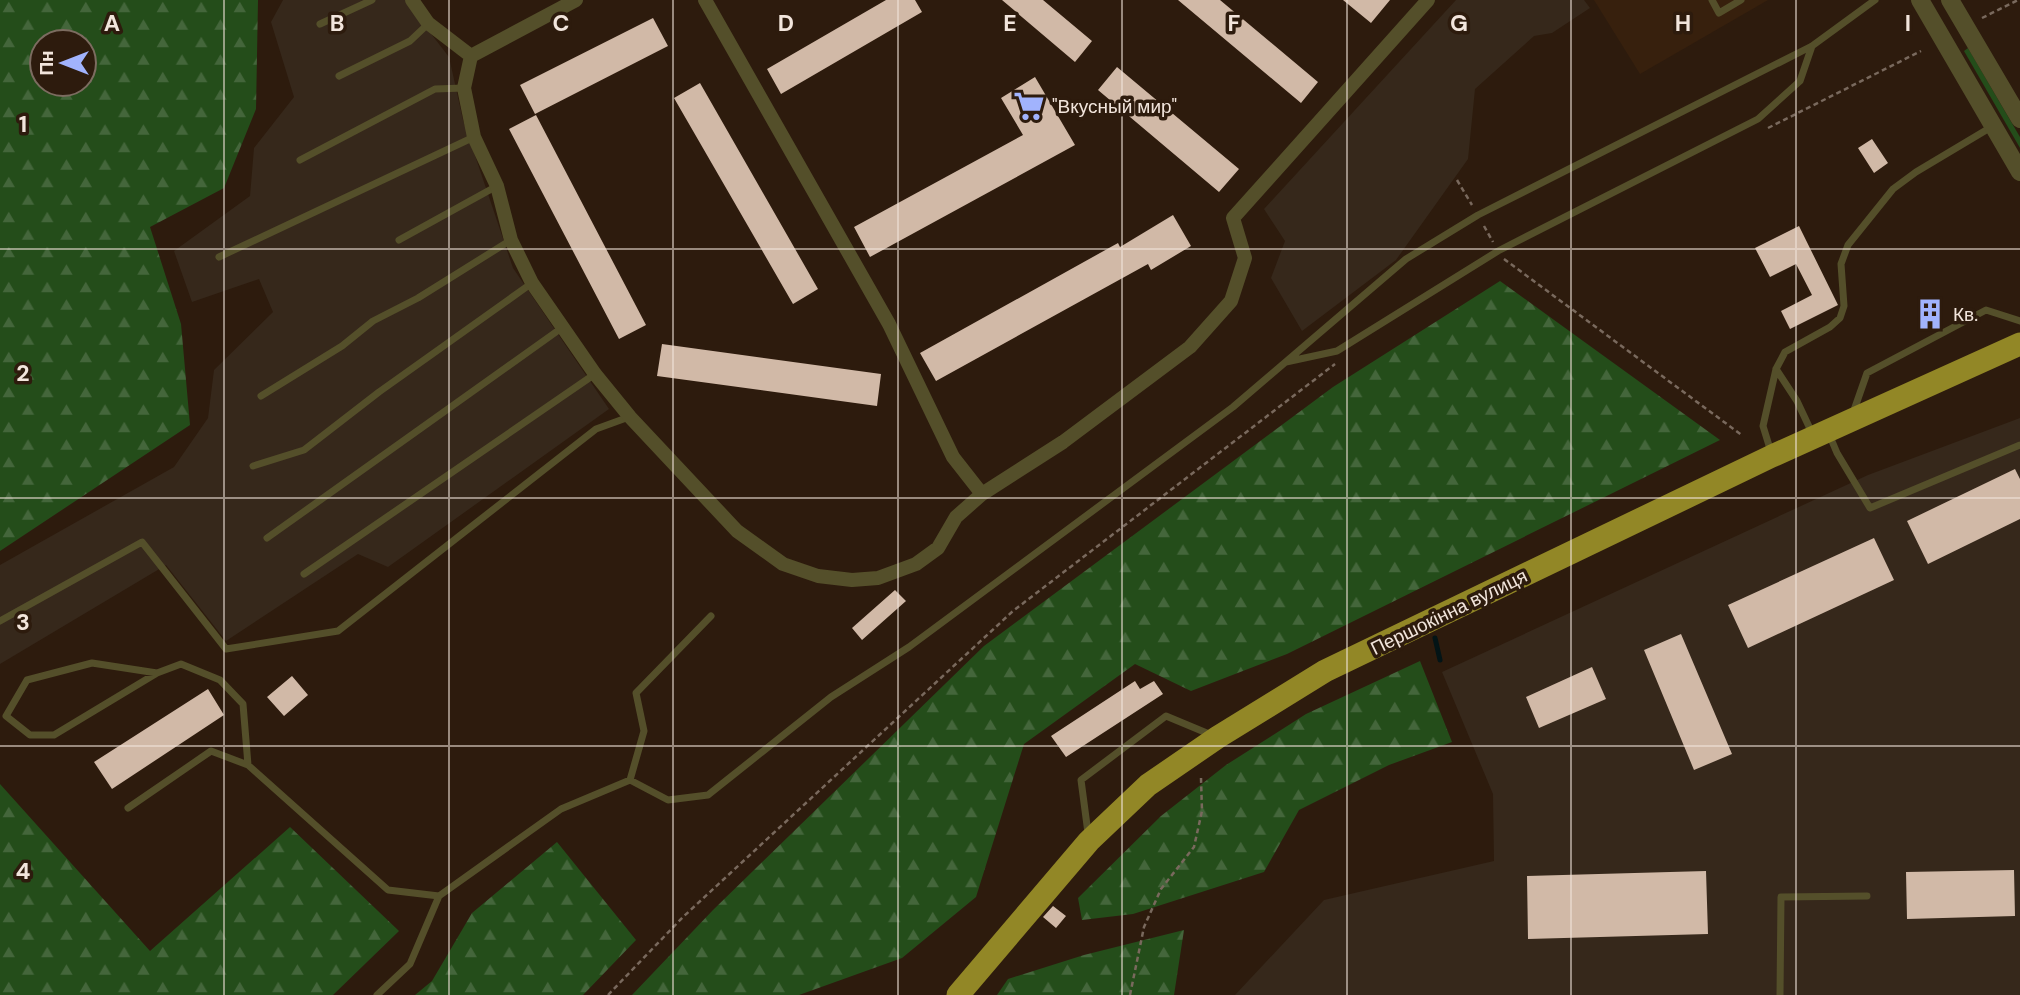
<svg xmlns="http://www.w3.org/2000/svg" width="2020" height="995" font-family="'DM Sans',sans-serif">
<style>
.industrial{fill:#36281b}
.built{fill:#37200d}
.grass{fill:#244d1a}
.forest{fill:url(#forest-firs);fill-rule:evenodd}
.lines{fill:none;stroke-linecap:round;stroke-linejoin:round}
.stream{stroke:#031416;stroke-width:5}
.building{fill:#d1b9a7}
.path{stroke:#79695d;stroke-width:2.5;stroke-dasharray:5 3.5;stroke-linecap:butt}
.service{stroke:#544f2a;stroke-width:7}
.minor{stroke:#544f2a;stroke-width:14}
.tertiary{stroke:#544f2a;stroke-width:18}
.trunk{stroke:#928726;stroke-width:23}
.grid{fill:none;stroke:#f2e5dc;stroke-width:2;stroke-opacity:0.55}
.labels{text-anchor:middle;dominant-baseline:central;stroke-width:7;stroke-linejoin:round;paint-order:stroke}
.poi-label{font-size:19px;fill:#f2e5dc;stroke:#2d1b0d;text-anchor:start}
.street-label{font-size:19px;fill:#f2e5dc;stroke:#2d1b0d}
.grid-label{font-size:23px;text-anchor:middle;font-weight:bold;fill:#f2e5dc;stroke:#2d1b0d;stroke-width:7;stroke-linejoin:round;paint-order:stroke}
</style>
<defs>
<pattern id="forest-firs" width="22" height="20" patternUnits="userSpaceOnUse" patternTransform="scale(1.75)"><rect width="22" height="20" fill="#244d1a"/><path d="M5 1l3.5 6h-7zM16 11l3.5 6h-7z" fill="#44663b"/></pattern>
</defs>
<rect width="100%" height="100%" fill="#2d1b0d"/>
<!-- industrial -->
<path class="industrial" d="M283,0H405L449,57L463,120L513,268L609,409L388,567L358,554L226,641L166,565L0,664V565L174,467L208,418L214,370L273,312L259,279L192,302L174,251L250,196L254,148L294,97L271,22Z
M1456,0H1584L1590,8L1552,33L1534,36L1475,89L1468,159L1396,260L1302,331L1271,278L1285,241L1264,209Z
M2020,418V995H1235L1324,900L1494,861L1493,794L1442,672L1868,475Z"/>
<!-- built -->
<path class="built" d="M1594,0H1768L1640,74Z"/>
<!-- grass -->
<path class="grass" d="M1968,48L2020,137V148L1964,51Z"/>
<!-- forest -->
<path class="forest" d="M0,0H258L256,109L224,188L150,227L181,324L190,425L0,551ZM42,42H84V84H42Z
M1500,281L1720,440L1287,654L1191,691L1135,664L1024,744L976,897L902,958L799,995H632L713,910L984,646L1333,387Z
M1420,661L1452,742L1389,765L1299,810L1264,872L1133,914L1082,920L1078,898L1161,816L1226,765L1306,714Z
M0,784L150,951L290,827L399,931L333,995H0Z
M557,842L636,940L583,995H415L432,981L472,913Z
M1184,930L1174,995H997L1008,979L1084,955Z"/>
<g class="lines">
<!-- stream -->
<path class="stream" d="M1435,638L1440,660"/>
</g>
<!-- building -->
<path class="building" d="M886,0H915L922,12L781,94L767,69Z
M1002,0H1043L1092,41L1075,62Z
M1178,0H1220L1318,82L1301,103Z
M1343,0H1390L1371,23Z
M653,18L668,46L535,114L520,85Z
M1117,67L1239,169L1219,192L1098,90Z
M1035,77L1075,145L870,257L854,227L1023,135L1001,98Z
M700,83L818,289L793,304L674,98Z
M536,115L646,325L619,339L509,129Z
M1872,139L1888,163L1874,173L1858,148Z
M1173,215L1191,246L1151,270L1148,264L936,381L920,353L1118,243L1120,247Z
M1799,226L1838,305L1790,329L1781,311L1812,295L1796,264L1770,277L1755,248Z
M662,344L881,374L877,406L657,376Z
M2015,469L2020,479V519L1928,564L1907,521Z
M1874,538L1894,580L1748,648L1728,605Z
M895,590L906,601L862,640L852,628Z
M1681,634L1732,754L1694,770L1644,650Z
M1592,667L1606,699L1539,728L1526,697Z
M292,676L308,695L284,716L267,697Z
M1135,681L1140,689L1154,681L1163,694L1066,757L1051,736Z
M208,689L224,715L112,789L94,762Z
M2014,870L2015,916L1907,919L1906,872Z
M1706,871L1708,934L1528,939L1527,876Z
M1053,906L1066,916L1056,928L1043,917Z"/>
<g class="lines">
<!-- path -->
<path class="path" d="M1982,18L2018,0
M1768,128L1921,51
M1457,180L1472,205
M1484,226L1493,242
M1504,259L1743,436
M608,995L683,917L1013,611L1335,364
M1130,995L1144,927L1161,889L1194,847L1202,811L1201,778"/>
<!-- service -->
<path class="service" d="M1712,0L1719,13L1741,0
M320,24L372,0
M339,76L410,41L428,24
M300,160L435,89L464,88
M399,240L497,186
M219,257L474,137
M1286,362L1337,351L1498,251L1758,119L1800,81L1812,46
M1776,369L1797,401L1812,433
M261,396L342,346L373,321L418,298L511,240
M1853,413L1867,373L1986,310L2020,321
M1829,434L1837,453L1870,508L2020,445
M1771,452L1763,426L1776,369L1785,352L1830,327L1840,318L1844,306L1841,264L1848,245L1893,189L1916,172L1993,126
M253,466L304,450L379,392L532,283
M267,538L563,327
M304,574L595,374
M0,621L142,542L226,649L338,631L596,429L629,417
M157,673L54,735H30L6,716L27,680L92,663L157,673L181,664L220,680L243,704L248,765L388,890L439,896
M630,780L644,731L636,693L711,616
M128,808L211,751L248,765
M1088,833L1081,780L1166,716L1214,736
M377,995L410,964L439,896L561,809L630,780L668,800L708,795L831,697L909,647L1233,407L1406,259L1478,215L1812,46L1875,0
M1780,995L1781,897L1867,896"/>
<!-- minor -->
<path class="minor" d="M412,0L428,23L471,56L576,0
M705,0L889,324L953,457L982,494
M471,56L464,88L474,137L497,186L511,240L532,283L595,374L630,417L737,531L783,564L818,576L852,580L878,578L916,564L938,548L956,517L982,494L1063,442L1190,347L1231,301L1245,258L1233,218L1428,0"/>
<!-- tertiary -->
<path class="tertiary" d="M1920,0L2020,172
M1950,0L2020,119"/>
<!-- trunk -->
<path class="trunk" d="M958,995L1089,841L1148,785L1218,737L1325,671L1772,456L2020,344"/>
</g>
<!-- grid -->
<path class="grid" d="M224,0V995M449,0V995M673,0V995M898,0V995M1122,0V995M1347,0V995M1571,0V995M1796,0V995M0,249H2020M0,498H2020M0,746H2020"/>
<!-- icons -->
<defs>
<g id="supermarket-bare" transform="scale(2.415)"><path d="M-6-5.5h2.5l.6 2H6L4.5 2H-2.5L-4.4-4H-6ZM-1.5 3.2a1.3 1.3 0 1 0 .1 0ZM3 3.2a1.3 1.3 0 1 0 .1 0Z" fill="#a1b3fd" stroke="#2d1b0d" stroke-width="2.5" paint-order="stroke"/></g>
<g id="building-bare" transform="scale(2.415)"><path d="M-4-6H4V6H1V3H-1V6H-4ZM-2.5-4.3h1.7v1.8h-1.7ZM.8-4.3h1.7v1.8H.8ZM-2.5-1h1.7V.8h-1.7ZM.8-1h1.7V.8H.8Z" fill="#a1b3fd" stroke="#2d1b0d" stroke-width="2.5" paint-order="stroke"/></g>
</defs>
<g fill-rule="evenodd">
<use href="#supermarket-bare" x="1029" y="106"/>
<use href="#building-bare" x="1930" y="314"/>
</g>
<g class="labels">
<!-- poi labels -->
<g class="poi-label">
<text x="1052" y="106">"Вкусный мир"</text>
<text x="1953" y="314">Кв.</text>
</g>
<!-- street labels -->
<g class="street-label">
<text transform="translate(1449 612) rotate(-26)">Першокінна вулиця</text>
</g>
</g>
<g class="grid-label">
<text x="112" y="31">A</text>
<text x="337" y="31">B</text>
<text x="561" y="31">C</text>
<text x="786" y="31">D</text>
<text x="1010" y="31">E</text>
<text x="1234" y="31">F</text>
<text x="1459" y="31">G</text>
<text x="1683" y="31">H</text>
<text x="1908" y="31">I</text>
<text x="23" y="132">1</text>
<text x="23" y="381">2</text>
<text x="23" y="630">3</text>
<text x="23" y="879">4</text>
</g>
<!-- north arrow -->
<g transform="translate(63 63) rotate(270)"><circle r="33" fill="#2d1b0d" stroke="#7c6c60" stroke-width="2"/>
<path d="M0-5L12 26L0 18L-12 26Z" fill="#a1b3fd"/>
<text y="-10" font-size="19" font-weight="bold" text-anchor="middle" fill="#f2e5dc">Пн</text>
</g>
</svg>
